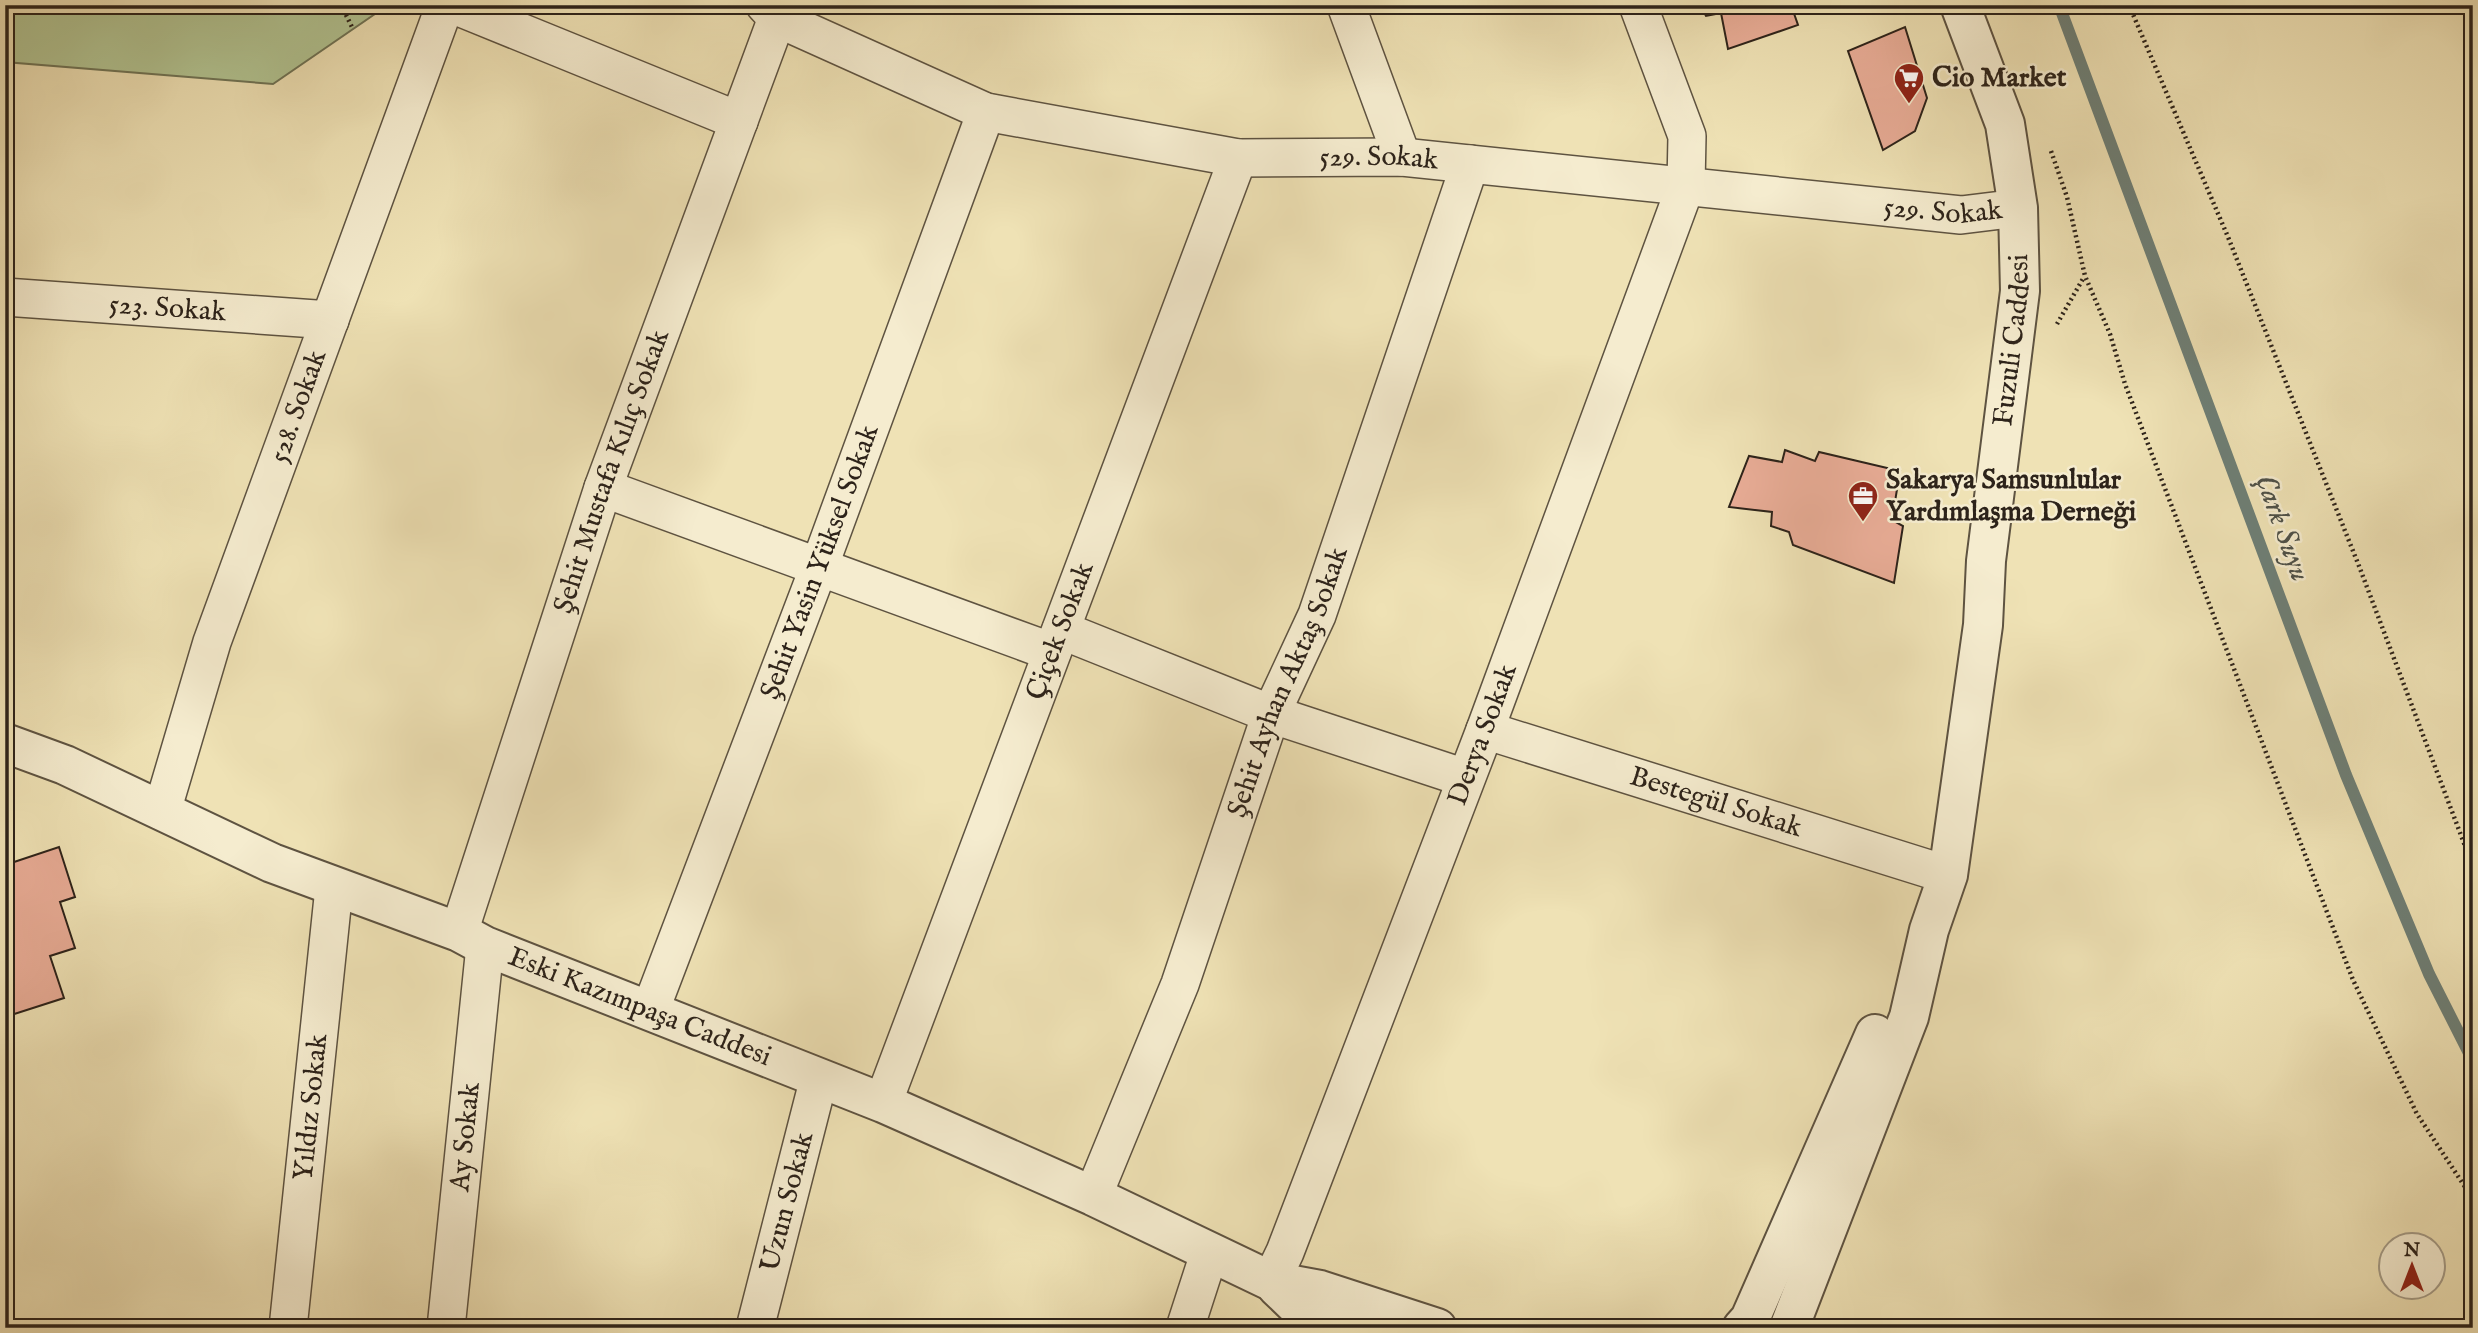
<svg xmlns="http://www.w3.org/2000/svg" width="2478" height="1333" font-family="'IM FELL English',serif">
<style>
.green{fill:#b2c492;stroke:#707456;stroke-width:2}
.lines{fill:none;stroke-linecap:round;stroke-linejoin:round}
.stream{stroke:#6e7f76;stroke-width:12}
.building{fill:#e8ac96;stroke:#2d231a;stroke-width:2}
.minor-casing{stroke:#5e5341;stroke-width:40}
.tertiary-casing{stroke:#5e5341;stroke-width:42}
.path{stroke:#2d231a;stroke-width:4.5;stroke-dasharray:2 3.5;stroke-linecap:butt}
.minor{stroke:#f5eccf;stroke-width:37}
.tertiary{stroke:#f5eccf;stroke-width:38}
.labels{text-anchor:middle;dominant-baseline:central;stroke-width:5;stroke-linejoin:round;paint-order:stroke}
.poi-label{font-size:28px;font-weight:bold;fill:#2d231a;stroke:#f5eccf;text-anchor:start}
.street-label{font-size:28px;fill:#2d231a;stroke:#f5eccf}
.water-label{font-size:30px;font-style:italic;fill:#4e5148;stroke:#f5eccf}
</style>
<rect width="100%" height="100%" fill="#efe2b5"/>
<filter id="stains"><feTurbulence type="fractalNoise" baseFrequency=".00286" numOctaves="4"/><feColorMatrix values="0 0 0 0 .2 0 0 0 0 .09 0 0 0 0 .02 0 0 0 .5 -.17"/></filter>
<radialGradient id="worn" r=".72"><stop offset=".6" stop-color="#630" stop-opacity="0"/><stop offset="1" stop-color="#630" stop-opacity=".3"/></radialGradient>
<!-- green -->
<path class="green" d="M5,5H388L273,84L5,62Z"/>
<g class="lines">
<!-- stream -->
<path class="stream" d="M2059,5L2346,775L2429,974L2473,1061"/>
</g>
<!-- building -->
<path class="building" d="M1700,5H1791L1798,25L1728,49L1721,13L1706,16Z
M1905,27L1927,98L1915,131L1883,150L1848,51Z
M1785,450L1815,461L1819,452L1900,471L1892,520L1903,526L1894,583L1793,545L1789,532L1771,526L1772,512L1729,507L1749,456L1782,462Z
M59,847L75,897L60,902L75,948L50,956L64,998L5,1017V865Z"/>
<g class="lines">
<!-- minor casing -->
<g class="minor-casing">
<g id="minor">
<path d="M454,5L739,121"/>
<path id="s1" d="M765,5L777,18L986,112L1238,158L1402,157L1961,215L2018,208"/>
<path d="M1346,5L1402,157"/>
<path id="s2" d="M5,297L330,320"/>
<path d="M603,488L1052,652"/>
<path d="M1061,630L1271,714L1465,778"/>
<path id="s3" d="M1485,730L1948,875"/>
<path id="s4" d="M162,811L212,642L445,5"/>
<path id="s5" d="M459,932L603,488L777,18"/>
<path id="s6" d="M650,1011L819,567L986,112"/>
<path id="s7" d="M883,1103L1238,158"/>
<path id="s8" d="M1093,1196L1180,984L1271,714L1317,615L1470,164"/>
<path id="s9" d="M1271,1281L1285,1252L1485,730L1686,185L1687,136L1638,5"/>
<path id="s10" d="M288,1328L334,888"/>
<path id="s11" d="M446,1328L485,946"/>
<path id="s12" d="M755,1328L819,1078"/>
<path d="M1185,1328L1209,1254"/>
</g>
</g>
<!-- tertiary casing -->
<g class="tertiary-casing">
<g id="tertiary">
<path id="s13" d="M5,743L65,765L272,863L459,932L485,946L883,1103L1093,1196L1271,1281L1320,1290L1437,1328"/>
<path d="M1277,1287L1302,1311L1342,1328"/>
<path d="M1742,1328L1750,1319L1875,1034"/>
<path id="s14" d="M1789,1328L1909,1017L1929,930L1948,875L1983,625L1986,561L2020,291L2018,208L2005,124L1960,5"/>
</g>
</g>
<!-- path -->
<path class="path" d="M341,5L353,29
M2129,5L2228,237L2359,566L2473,867
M2051,151L2067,197L2085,276L2110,334L2125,384L2353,980L2417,1114L2473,1199
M2057,324L2084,277"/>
<!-- minor -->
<use href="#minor" class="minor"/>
<!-- tertiary -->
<use href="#tertiary" class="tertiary"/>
</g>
<!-- icons -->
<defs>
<g id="supermarket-pin" transform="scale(1.575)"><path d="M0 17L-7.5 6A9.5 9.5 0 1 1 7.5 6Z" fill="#8f2418" stroke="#f5eccf"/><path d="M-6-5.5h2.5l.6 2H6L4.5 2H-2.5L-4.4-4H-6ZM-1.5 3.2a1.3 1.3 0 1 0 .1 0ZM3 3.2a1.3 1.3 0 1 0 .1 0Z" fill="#fff"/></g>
<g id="office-pin" transform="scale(1.575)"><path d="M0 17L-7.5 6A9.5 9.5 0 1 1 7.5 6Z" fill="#8f2418" stroke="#f5eccf"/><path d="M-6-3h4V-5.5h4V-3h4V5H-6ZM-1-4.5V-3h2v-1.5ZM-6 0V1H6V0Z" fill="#fff"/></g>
</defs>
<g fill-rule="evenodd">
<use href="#supermarket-pin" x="1909" y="78"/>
<use href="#office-pin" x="1863" y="496"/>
</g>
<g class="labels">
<!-- poi labels -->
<g class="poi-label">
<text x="1932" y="78">Cio Market</text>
<text x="1886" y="480">Sakarya Samsunlular<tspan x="1886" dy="32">Yardımlaşma Derneği</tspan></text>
</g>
<!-- street labels -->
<g class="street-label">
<text stroke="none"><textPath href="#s1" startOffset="644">529. Sokak</textPath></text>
<text stroke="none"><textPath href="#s1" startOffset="1211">529. Sokak</textPath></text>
<text stroke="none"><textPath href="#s2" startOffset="163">523. Sokak</textPath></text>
<text stroke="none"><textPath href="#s14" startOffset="1020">Fuzuli Caddesi</textPath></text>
<text stroke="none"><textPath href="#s4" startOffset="427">528. Sokak</textPath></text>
<text stroke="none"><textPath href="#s5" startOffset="485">Şehit Mustafa Kılıç Sokak</textPath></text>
<text stroke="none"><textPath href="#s6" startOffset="480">Şehit Yasin Yüksel Sokak</textPath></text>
<text stroke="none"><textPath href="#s7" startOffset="504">Çiçek Sokak</textPath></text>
<text stroke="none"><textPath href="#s8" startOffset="550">Şehit Ayhan Aktaş Sokak</textPath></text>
<text stroke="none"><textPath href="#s9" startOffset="586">Derya Sokak</textPath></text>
<text stroke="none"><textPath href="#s3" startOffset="242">Bestegül Sokak</textPath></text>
<text stroke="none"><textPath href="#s13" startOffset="688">Eski Kazımpaşa Caddesi</textPath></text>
<text stroke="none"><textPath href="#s10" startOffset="222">Yıldız Sokak</textPath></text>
<text stroke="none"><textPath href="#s11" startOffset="192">Ay Sokak</textPath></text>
<text stroke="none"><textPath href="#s12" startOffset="130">Uzun Sokak</textPath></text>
</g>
<!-- water labels -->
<g class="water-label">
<text transform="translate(2282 528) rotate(70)">Çark Suyu</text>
</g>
</g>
<!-- margin -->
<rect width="2478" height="1333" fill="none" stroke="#efe2b5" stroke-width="28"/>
<rect x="7" y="7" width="2464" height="1319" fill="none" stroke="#2d231a" stroke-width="3.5"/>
<rect x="14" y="14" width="2450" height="1305" fill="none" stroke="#2d231a" stroke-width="2"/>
<!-- north arrow -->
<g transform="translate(2412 1266)"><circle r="33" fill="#f5eccf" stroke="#a59c87" stroke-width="2"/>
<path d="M0-5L12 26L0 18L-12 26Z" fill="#8f2418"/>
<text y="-10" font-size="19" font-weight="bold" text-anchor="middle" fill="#2d231a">N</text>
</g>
<rect width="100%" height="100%" filter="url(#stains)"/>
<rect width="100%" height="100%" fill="url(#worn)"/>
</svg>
